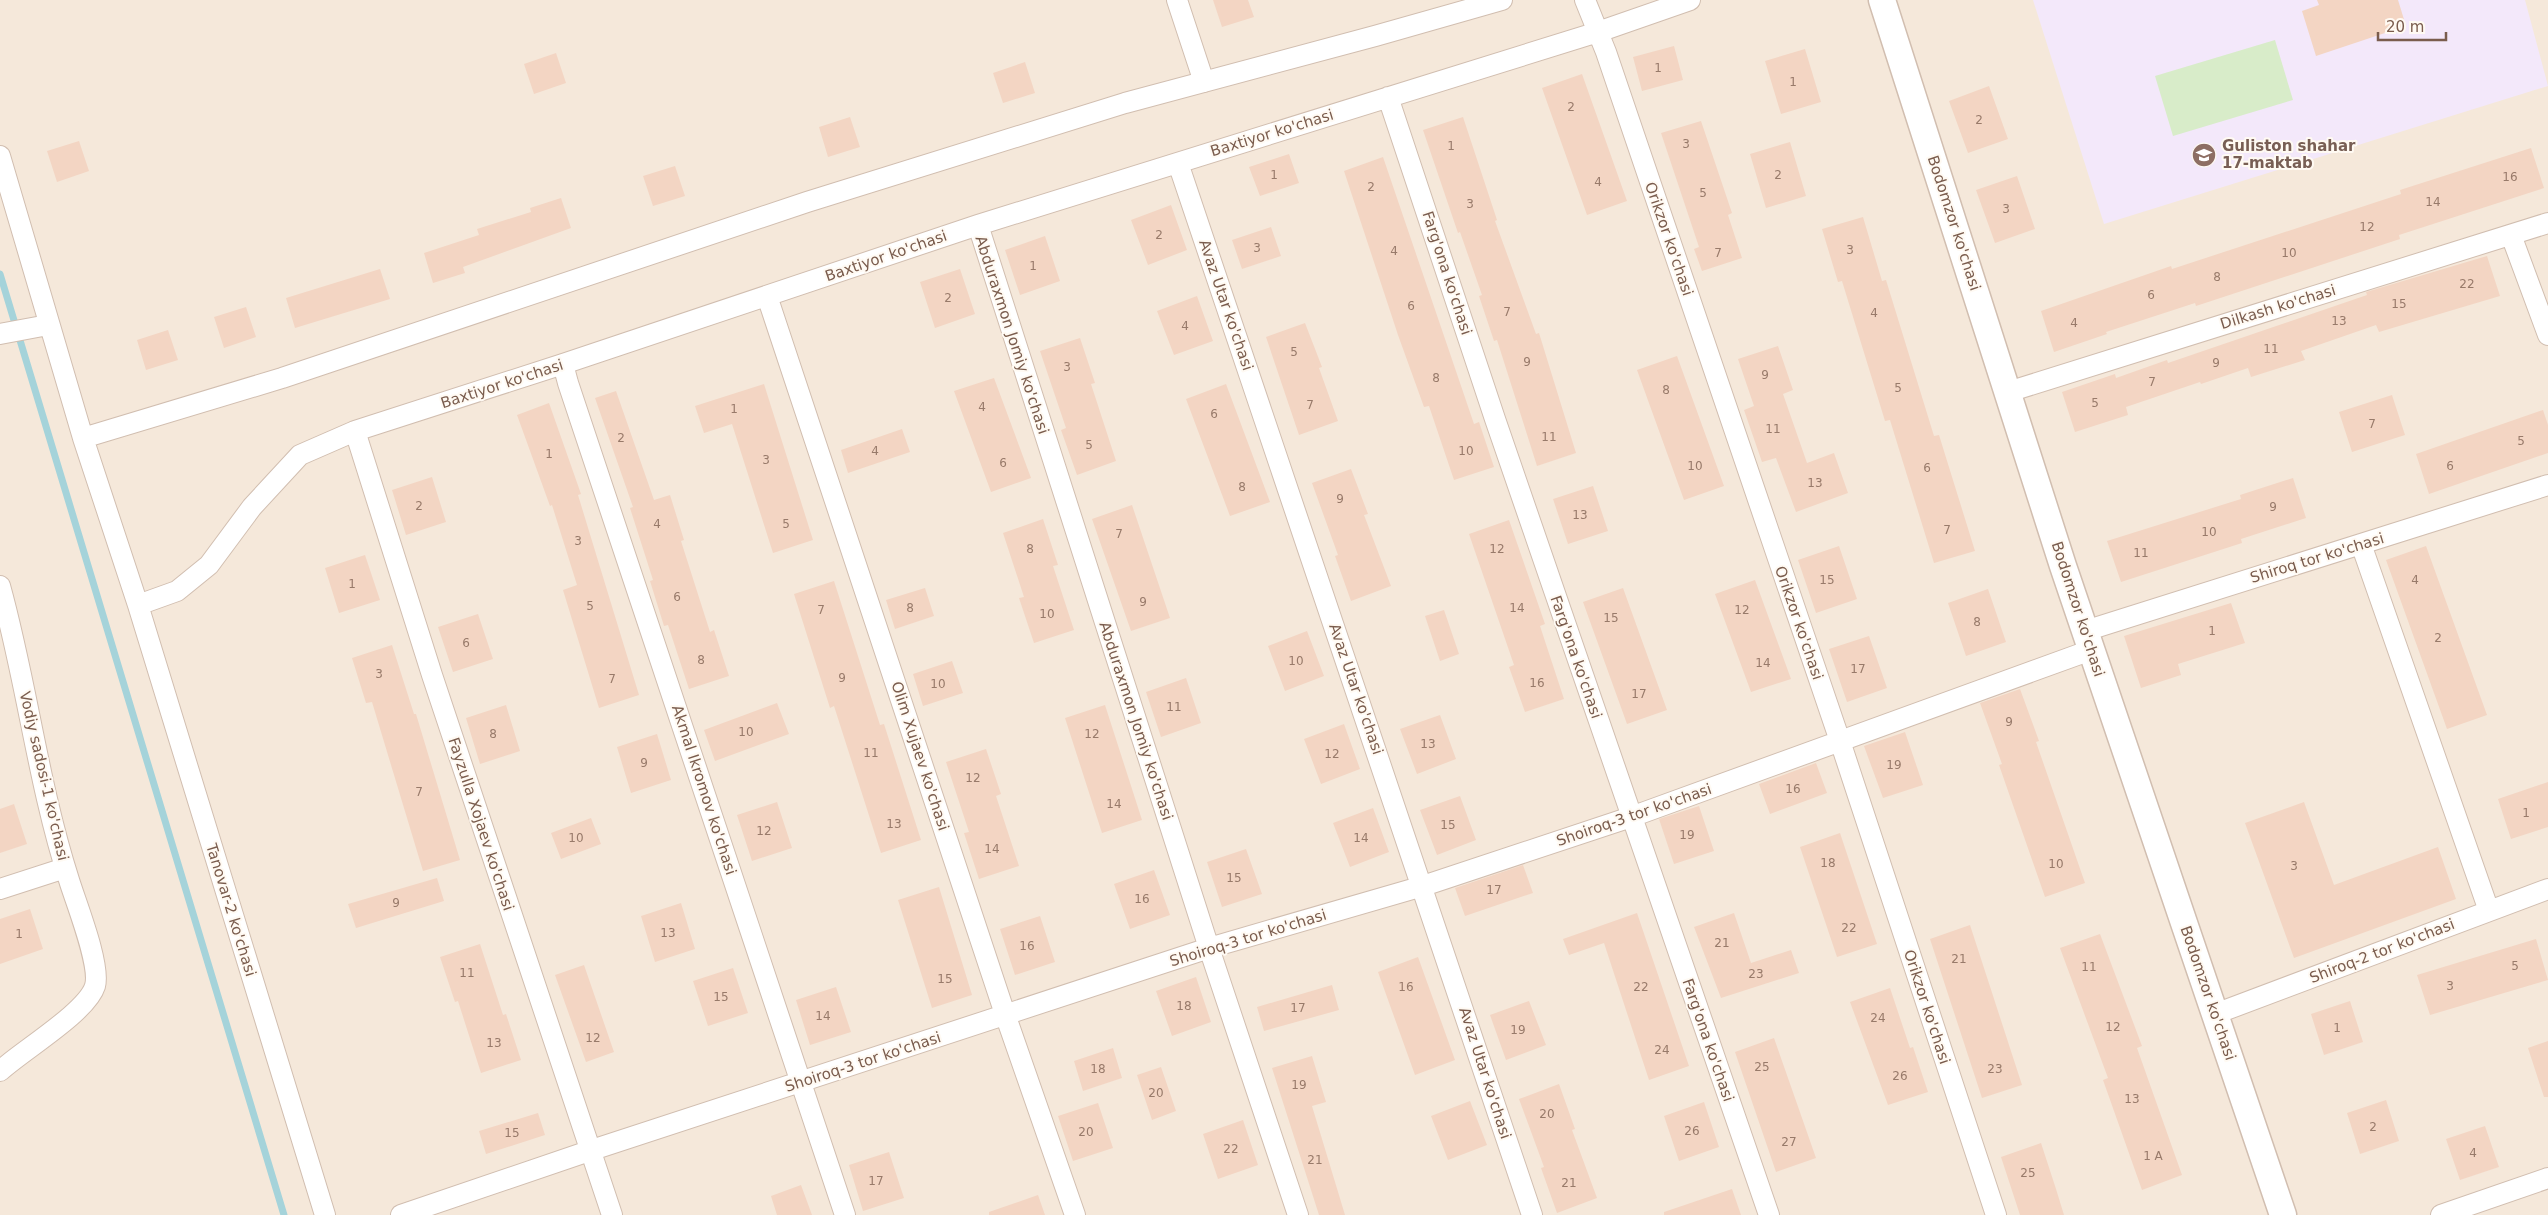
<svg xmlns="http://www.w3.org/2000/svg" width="2548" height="1215" font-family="'DejaVu Sans',sans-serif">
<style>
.residential{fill:#f5e8da}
.education{fill:#f3e8fa}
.green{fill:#d8ecc9}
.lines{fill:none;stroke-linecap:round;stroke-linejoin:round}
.stream{stroke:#a5d3da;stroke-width:7}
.building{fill:#f3d5c3}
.minor-casing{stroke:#d1beb0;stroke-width:22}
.tertiary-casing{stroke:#d1beb0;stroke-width:29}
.minor{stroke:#fff;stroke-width:20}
.tertiary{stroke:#fff;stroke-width:26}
.labels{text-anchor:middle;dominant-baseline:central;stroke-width:4;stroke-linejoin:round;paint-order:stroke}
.number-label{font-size:12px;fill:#987a6a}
.street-label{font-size:15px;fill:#7a5c4d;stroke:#fffaf3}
.education-label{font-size:15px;font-weight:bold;fill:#785e54;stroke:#fffaf3;text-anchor:start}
</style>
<rect width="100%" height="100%" fill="#fdf6ec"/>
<!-- residential -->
<path class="residential" d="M0,0H2548V1215H0Z"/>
<!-- education -->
<path class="education" d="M2033,0H2525L2548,86L2104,224Z"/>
<!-- green -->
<path class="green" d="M2275,40L2293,100L2173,136L2155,76Z"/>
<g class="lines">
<!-- stream -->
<path class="stream" d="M0,274L284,1215"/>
</g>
<!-- building -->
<path class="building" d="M1213,0H1248L1254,17L1222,27Z
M2317,0H2398L2406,26L2316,56L2302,11L2319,5Z
M1674,46L1683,80L1642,91L1633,57Z
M1805,49L1821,102L1781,114L1765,61Z
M556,53L566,83L534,94L524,64Z
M1025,62L1035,93L1003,103L993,73Z
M1582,74L1627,201L1587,215L1542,88Z
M1989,86L2008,139L1968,153L1949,101Z
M850,117L860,147L828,157L819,127Z
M1463,117L1497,220L1495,221L1536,334L1539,333L1576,453L1537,466L1497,340L1494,341L1479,296L1482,295L1460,232L1458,233L1423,130Z
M1701,121L1732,213L1728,215L1742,258L1702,271L1694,249L1699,247L1661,133Z
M79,141L89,171L57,182L47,151Z
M1790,142L1806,196L1766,208L1750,154Z
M2531,148L2544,188L2399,235L2400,239L2196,306L2195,303L2106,332L2107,334L2054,352L2041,311L2171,266L2172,269L2401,194L2400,190Z
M1289,154L1299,183L1260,196L1249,167Z
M1383,157L1474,424L1479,422L1494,467L1454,480L1429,406L1424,407L1398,335L1344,171Z
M675,166L685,196L653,206L643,176Z
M2017,176L2035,229L1995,243L1976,190Z
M561,198L571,228L463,267L465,273L433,283L424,253L479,235L477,229L531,212L530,208Z
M1171,205L1187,250L1148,265L1131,220Z
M1863,217L1882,281L1886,280L1934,436L1939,435L1975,551L1934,563L1890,420L1885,421L1842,281L1838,282L1822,229Z
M1271,227L1281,256L1242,269L1232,240Z
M1045,236L1060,281L1020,295L1005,250Z
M2487,256L2500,296L2379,332L2376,325L2301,351L2305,360L2251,377L2248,368L2201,384L2200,382L2126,407L2128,415L2075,432L2062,392L2115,374L2116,378L2167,360L2168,363L2367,295L2366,292Z
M380,269L390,299L295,328L286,298Z
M960,269L975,314L935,328L920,282Z
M1197,296L1213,341L1174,355L1157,311Z
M246,307L256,337L224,348L214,317Z
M1305,323L1322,367L1319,368L1338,421L1299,435L1266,337Z
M168,330L178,360L146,370L137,340Z
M1080,338L1095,383L1091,384L1116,461L1077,475L1061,430L1066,428L1040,351Z
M1778,346L1793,390L1783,394L1807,463L1834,453L1848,493L1796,512L1776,458L1762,462L1744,410L1754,406L1738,359Z
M1677,356L1724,486L1684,500L1637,370Z
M994,378L1031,478L991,492L954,391Z
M764,384L813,540L773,553L732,424L704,433L695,406Z
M1226,384L1270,502L1230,516L1186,399Z
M616,391L654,500L670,495L684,540L681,541L710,632L714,630L729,676L689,689L668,625L664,626L650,581L653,580L630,508L633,507L595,398Z
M2392,395L2405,435L2352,452L2339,412Z
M549,403L581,494L578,495L639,695L599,708L563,590L577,585L552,505L550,506L517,415Z
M2543,410L2548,425V453L2429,494L2416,454Z
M902,429L910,452L848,473L841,450Z
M1351,469L1368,514L1364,515L1391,586L1351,601L1335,556L1338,555L1312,483Z
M432,477L446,522L406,535L392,490Z
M2293,478L2306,518L2241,539L2242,543L2121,582L2107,541L2241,499L2240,495Z
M1593,486L1608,531L1568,544L1553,499Z
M1132,505L1170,618L1131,631L1092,519Z
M1043,519L1058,565L1053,566L1074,630L1034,643L1019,598L1024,597L1003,533Z
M1509,520L1545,624L1540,626L1564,699L1525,712L1509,667L1514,665L1469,534Z
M1839,546L1857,599L1816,613L1798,560Z
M2426,546L2487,715L2447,729L2386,560Z
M365,555L380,600L339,613L325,568Z
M1755,580L1791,679L1751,692L1715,594Z
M834,581L880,725L884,724L921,840L881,853L834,706L830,708L794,594Z
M925,588L934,616L895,629L886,600Z
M1623,588L1667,710L1627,724L1583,602Z
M1988,589L2006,642L1966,656L1948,603Z
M2231,603L2245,643L2178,664L2181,675L2141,688L2124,636Z
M1444,610L1459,654L1440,661L1425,616Z
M478,614L493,659L453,672L438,627Z
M1307,631L1324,676L1285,691L1268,646Z
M1869,636L1887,688L1847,702L1829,649Z
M392,645L414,714H416L460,860L423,871L372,702L366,703L352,658Z
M952,661L963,693L923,706L913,674Z
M1186,678L1201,723L1161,737L1146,692Z
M2020,689L2039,741L2036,742L2085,883L2045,897L1999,765L2002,764L1980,703Z
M777,703L789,734L715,761L704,730Z
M506,705L520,751L480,764L466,718Z
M1105,705L1142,820L1102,833L1065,718Z
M1440,715L1456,759L1417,774L1400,729Z
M1344,724L1360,769L1321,784L1304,739Z
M1905,732L1923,785L1883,798L1864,746Z
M657,734L671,780L631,793L617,747Z
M986,749L1001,794L996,796L1019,866L979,879L964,833L969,832L946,762Z
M1816,763L1827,793L1770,814L1759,784Z
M2548,782V827L2511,839L2498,799Z
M1460,796L1476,840L1437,855L1420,810Z
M777,802L792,848L752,861L737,815Z
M2304,802L2334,885L2438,847L2456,899L2294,958L2245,823Z
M14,804L27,844L0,853V809Z
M1699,806L1714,851L1674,864L1659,819Z
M1373,808L1389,852L1350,867L1333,823Z
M591,818L601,844L561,859L551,833Z
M1840,833L1877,944L1837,957L1800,847Z
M1246,849L1262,894L1222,907L1207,862Z
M1523,865L1533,893L1465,916L1455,888Z
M1154,870L1170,915L1130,929L1114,884Z
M437,878L444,901L356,928L348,904Z
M939,887L972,995L932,1008L898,900Z
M681,903L695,949L655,962L641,916Z
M30,909L43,949L0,964V919Z
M1637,913L1689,1066L1649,1080L1604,943L1569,955L1563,939Z
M1734,913L1751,963L1791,950L1799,973L1721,998L1694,927Z
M1040,916L1055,962L1015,975L1000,929Z
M1970,925L2022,1085L1982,1098L1930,939Z
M2100,934L2142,1046L2137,1048L2182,1175L2142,1190L2103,1080L2108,1078L2060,948Z
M2536,939L2548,980L2430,1015L2417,975Z
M480,944L503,1015L506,1014L521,1060L481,1073L458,1001L455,1002L440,957Z
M1418,957L1455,1060L1415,1075L1378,972Z
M584,965L614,1052L586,1062L555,975Z
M733,968L748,1013L708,1026L693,981Z
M1196,977L1211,1022L1172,1036L1156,991Z
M1332,985L1339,1010L1264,1031L1257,1007Z
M836,987L851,1032L810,1045L796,1000Z
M1890,988L1910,1048L1913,1047L1928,1092L1888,1105L1850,1002Z
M1529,1001L1546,1045L1506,1060L1490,1015Z
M2350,1001L2363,1042L2324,1055L2311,1014Z
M1774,1038L1816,1158L1776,1172L1735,1052Z
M2548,1041V1097H2544L2528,1048Z
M1113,1048L1122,1078L1083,1091L1074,1061Z
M1312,1056L1326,1102L1312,1106L1345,1215H1319L1272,1068Z
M1161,1067L1176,1111L1152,1120L1137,1075Z
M1559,1084L1575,1129L1572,1130L1597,1198L1557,1213L1541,1168L1544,1167L1519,1099Z
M2386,1100L2399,1141L2360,1154L2347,1113Z
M1470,1101L1487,1145L1448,1160L1431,1116Z
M1704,1102L1719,1147L1679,1161L1664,1116Z
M1098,1103L1113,1148L1073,1161L1058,1116Z
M538,1113L545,1135L486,1154L479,1131Z
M1243,1120L1258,1165L1218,1179L1203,1134Z
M2485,1126L2499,1167L2460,1180L2446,1139Z
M2041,1143L2056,1189L2064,1215H2020L2001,1157Z
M889,1152L904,1198L863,1211L849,1165Z
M801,1185L812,1215H777L771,1196Z
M1732,1189L1741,1215H1664V1212Z
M1038,1195L1045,1215H989V1212Z"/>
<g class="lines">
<!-- minor casing -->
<g class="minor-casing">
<path id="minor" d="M1177,0L1204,82
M1585,0L1606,52L1840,741L1996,1215
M1388,97L1495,419L1769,1215
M0,156L83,438L138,605L325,1215
M1178,163L1532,1215
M978,225L1209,948L1298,1215
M2511,235L2548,335
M767,296L1005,1014L1075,1215
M0,334L48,325
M563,364L568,383L845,1215
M2008,392L2548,223
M355,431L432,675L612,1215
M83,438L282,378L807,202L1125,103L1375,36L1502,0
M2361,544L2489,911
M0,586C27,683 38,784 69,880C76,903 101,965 95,986C87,1012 23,1050 0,1071
M138,605L177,591L209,565L252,507L300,455L355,431L563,364L978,225L1598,32L1690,0
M2085,631L2548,485
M0,889L65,868
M2215,1014L2548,889
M401,1215L589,1151L1209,948L1423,886L1631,817L2091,650
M2441,1215L2548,1178"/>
</g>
<!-- tertiary casing -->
<g class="tertiary-casing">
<path id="tertiary" d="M1882,0L2063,566L2283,1215"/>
</g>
<!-- minor -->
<use href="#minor" class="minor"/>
<!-- tertiary -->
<use href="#tertiary" class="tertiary"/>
</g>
<!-- icons -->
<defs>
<g id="school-disc" transform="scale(1.25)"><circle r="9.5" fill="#8d6e63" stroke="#fffaf3"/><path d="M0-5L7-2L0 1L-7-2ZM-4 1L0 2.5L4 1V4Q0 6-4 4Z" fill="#fff"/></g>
</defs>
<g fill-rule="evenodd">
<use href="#school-disc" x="2204" y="155"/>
</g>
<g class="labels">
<!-- number labels -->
<g class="number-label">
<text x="1658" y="68">1</text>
<text x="1793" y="82">1</text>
<text x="1571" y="107">2</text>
<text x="1979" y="120">2</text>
<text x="1686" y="144">3</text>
<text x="1451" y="146">1</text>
<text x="1274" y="175">1</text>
<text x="1778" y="175">2</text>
<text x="2510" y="177">16</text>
<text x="1598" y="182">4</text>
<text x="1371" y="187">2</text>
<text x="1703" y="193">5</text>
<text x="2433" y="202">14</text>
<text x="1470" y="204">3</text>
<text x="2006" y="209">3</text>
<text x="2367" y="227">12</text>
<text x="1159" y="235">2</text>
<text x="1257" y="248">3</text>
<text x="1850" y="250">3</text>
<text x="1394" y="251">4</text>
<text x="1718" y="253">7</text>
<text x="2289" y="253">10</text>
<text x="1033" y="266">1</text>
<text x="2217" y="277">8</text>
<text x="2467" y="284">22</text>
<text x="2151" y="295">6</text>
<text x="948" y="298">2</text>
<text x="2399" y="304">15</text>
<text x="1411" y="306">6</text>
<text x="1507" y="312">7</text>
<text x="1874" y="313">4</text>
<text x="2339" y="321">13</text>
<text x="2074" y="323">4</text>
<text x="1185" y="326">4</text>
<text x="2271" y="349">11</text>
<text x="1294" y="352">5</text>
<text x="1527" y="362">9</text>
<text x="2216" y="363">9</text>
<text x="1067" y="367">3</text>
<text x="1765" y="375">9</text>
<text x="1436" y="378">8</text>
<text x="2152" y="382">7</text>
<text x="1898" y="388">5</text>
<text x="1666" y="390">8</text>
<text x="2095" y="403">5</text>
<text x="1310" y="405">7</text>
<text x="982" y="407">4</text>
<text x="734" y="409">1</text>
<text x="1214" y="414">6</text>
<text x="2372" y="424">7</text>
<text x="1773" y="429">11</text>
<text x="1549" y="437">11</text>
<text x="621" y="438">2</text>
<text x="2521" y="441">5</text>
<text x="1089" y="445">5</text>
<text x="875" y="451">4</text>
<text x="1466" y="451">10</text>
<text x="549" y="454">1</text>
<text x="766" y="460">3</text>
<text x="1003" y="463">6</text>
<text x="1695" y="466">10</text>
<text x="2450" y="466">6</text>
<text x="1927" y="468">6</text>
<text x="1815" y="483">13</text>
<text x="1242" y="487">8</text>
<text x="1340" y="499">9</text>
<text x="419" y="506">2</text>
<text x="2273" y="507">9</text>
<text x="1580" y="515">13</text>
<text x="657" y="524">4</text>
<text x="786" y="524">5</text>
<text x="1947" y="530">7</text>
<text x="2209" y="532">10</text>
<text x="1119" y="534">7</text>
<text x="578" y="541">3</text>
<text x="1030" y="549">8</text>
<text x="1497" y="549">12</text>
<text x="2141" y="553">11</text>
<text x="1827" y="580">15</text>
<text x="2415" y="580">4</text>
<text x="352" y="584">1</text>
<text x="677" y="597">6</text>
<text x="1143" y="602">9</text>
<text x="590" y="606">5</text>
<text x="910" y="608">8</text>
<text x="1517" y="608">14</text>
<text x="821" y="610">7</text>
<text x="1742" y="610">12</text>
<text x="1047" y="614">10</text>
<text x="1611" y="618">15</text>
<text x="1977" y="622">8</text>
<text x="2212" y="631">1</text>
<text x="2438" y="638">2</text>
<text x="466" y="643">6</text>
<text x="701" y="660">8</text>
<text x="1296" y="661">10</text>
<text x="1763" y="663">14</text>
<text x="1858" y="669">17</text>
<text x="379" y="674">3</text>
<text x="842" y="678">9</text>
<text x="612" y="679">7</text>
<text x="1537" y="683">16</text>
<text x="938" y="684">10</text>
<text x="1639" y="694">17</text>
<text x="1174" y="707">11</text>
<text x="2009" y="722">9</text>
<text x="746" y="732">10</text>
<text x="493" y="734">8</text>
<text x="1092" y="734">12</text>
<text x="1428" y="744">13</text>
<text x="871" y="753">11</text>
<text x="1332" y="754">12</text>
<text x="644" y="763">9</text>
<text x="1894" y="765">19</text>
<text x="973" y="778">12</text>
<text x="1793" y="789">16</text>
<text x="419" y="792">7</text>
<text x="1114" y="804">14</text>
<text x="2526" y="813">1</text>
<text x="894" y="824">13</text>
<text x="1448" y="825">15</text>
<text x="764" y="831">12</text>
<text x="1687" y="835">19</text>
<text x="576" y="838">10</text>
<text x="1361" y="838">14</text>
<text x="992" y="849">14</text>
<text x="1828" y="863">18</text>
<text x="2056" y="864">10</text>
<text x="2294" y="866">3</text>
<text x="1234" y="878">15</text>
<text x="1494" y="890">17</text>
<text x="1142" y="899">16</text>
<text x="396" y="903">9</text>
<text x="1849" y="928">22</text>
<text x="668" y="933">13</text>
<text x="19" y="934">1</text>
<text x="1722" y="943">21</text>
<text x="1027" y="946">16</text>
<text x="1959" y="959">21</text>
<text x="2515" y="966">5</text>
<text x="2089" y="967">11</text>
<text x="467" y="973">11</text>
<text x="1756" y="974">23</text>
<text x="945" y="979">15</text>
<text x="2450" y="986">3</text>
<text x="1406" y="987">16</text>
<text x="1641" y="987">22</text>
<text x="721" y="997">15</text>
<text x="1184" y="1006">18</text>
<text x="1298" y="1008">17</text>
<text x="823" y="1016">14</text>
<text x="1878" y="1018">24</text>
<text x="2113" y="1027">12</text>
<text x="2337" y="1028">1</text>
<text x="1518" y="1030">19</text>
<text x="593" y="1038">12</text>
<text x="494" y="1043">13</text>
<text x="1662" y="1050">24</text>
<text x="1762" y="1067">25</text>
<text x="1098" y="1069">18</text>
<text x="1995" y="1069">23</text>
<text x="1900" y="1076">26</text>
<text x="1299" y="1085">19</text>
<text x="1156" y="1093">20</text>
<text x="2132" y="1099">13</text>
<text x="1547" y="1114">20</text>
<text x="2373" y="1127">2</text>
<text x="1692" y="1131">26</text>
<text x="1086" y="1132">20</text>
<text x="512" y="1133">15</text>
<text x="1789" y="1142">27</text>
<text x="1231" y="1149">22</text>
<text x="2473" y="1153">4</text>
<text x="2153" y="1156">1 А</text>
<text x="1315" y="1160">21</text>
<text x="2028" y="1173">25</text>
<text x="876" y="1181">17</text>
<text x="1569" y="1183">21</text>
</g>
<!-- street labels -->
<g class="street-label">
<text transform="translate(1272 133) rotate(-17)">Baxtiyor ko'chasi</text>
<text transform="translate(1954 223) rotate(72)">Bodomzor ko'chasi</text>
<text transform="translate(1669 239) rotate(71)">Orikzor ko'chasi</text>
<text transform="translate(886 256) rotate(-19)">Baxtiyor ko'chasi</text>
<text transform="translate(1447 273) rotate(72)">Farg'ona ko'chasi</text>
<text transform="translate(1226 305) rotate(71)">Avaz Utar ko'chasi</text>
<text transform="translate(2278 307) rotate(-17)">Dilkash ko'chasi</text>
<text transform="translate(1012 335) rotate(72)">Abduraxmon Jomiy ko'chasi</text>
<text transform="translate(502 384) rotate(-18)">Baxtiyor ko'chasi</text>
<text transform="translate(2317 558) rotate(-17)">Shiroq tor ko'chasi</text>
<text transform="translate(2078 609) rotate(72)">Bodomzor ko'chasi</text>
<text transform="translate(1799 623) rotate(71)">Orikzor ko'chasi</text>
<text transform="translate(1576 657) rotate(71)">Farg'ona ko'chasi</text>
<text transform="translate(1356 689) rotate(71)">Avaz Utar ko'chasi</text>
<text transform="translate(1136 721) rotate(72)">Abduraxmon Jomiy ko'chasi</text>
<text transform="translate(920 756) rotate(72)">Olim Xujaev ko'chasi</text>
<text transform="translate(44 776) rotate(77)">Vodiy sadosi-1 ko'chasi</text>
<text transform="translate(704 790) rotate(72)">Akmal Ikromov ko'chasi</text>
<text transform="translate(1634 815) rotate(-19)">Shoiroq-3 tor ko'chasi</text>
<text transform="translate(481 824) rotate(72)">Fayzulla Xojaev ko'chasi</text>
<text transform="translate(231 910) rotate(73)">Tanovar-2 ko'chasi</text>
<text transform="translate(1248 938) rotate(-17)">Shoiroq-3 tor ko'chasi</text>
<text transform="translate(2382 951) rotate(-21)">Shiroq-2 tor ko'chasi</text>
<text transform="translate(2208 993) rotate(71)">Bodomzor ko'chasi</text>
<text transform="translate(1927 1007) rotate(72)">Orikzor ko'chasi</text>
<text transform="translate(1708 1040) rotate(71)">Farg'ona ko'chasi</text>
<text transform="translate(863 1062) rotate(-18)">Shoiroq-3 tor ko'chasi</text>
<text transform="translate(1485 1073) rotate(72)">Avaz Utar ko'chasi</text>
</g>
<!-- education labels -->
<g class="education-label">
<text x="2222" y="146">Guliston shahar<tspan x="2222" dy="17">17-maktab</tspan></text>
</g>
</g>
<!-- scale -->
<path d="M2378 32v8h68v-8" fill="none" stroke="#7a5c4d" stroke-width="2.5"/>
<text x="2386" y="32" font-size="15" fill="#7a5c4d" stroke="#fffaf3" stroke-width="4" paint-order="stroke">20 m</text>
</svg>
